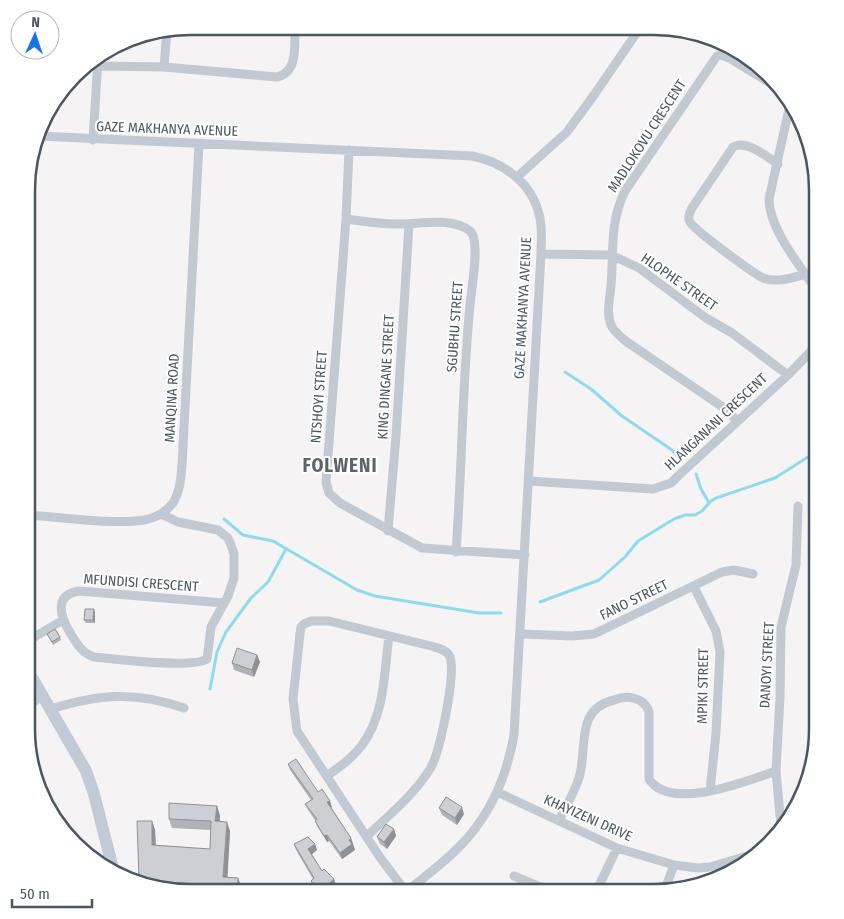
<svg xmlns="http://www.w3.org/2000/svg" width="844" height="919" font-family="'Fira Sans Condensed',sans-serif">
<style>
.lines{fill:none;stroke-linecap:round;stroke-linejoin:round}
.stream{stroke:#90daee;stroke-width:3}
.street{stroke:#c1cad2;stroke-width:9}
.secondary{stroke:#c1cbd6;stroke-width:12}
.wall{fill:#b0b2b7}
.shaded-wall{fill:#909195}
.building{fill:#cdcfd5;stroke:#909195}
.labels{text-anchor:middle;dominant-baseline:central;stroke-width:4;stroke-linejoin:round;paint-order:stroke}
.street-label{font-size:14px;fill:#4a5661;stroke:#fff}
.district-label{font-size:19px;font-weight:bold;letter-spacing:1px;fill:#5f6368;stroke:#fff}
.rim{fill:none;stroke:#4a5661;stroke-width:2.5}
</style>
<rect width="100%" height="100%" fill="#f5f3f3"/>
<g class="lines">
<!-- stream -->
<path class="stream" d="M565,372L591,389L622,416L672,450L681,460
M696,474L701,489L709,503
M224,519L243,535L273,541L357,590L375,596L479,613H501
M540,602L599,580L625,557L638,541L674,519L685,515H695L702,511L711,501L716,498L775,478L808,457L817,454
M210,689L217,652L226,632L251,598L268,582L286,549"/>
<!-- street -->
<path class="street" d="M98,66L164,67L277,77C299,72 294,44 295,27
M164,67L167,30
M791,100L769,199C769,229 801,267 817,291
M38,136L472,156C503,162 531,182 539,214C543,227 541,241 541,254L514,735C507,775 490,815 461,845C445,862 424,877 406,892
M93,140L98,58
M349,150L346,219L326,482L329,493L340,503L422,548L525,555
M778,164C767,157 746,139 733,147L692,208C690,212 687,217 690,222C694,230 753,273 763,278C778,283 791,278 806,274
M517,177L567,132L594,95L640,28
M346,219C362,221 379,224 395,224C417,225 451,216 470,231C481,240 471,291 470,305C462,387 462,470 456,552
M541,254L611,255L639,268L706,318L732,333L788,375
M737,421L727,410L627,342C621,337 614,332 611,325C606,313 610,298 611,286C614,251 609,224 625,191L717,56L722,55L729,58L777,87
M529,481L653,489L671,483L678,476L788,375L817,345
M161,514L178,522L218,530L228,538L231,545L234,554V578L228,596L211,627L207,659C191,669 116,659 94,657C81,653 76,642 69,631C60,615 54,595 79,591L224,603
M28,515C62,517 110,525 144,520C155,518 166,512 173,503C180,492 181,478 182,465L199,144
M388,531L396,436L409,224
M694,587L716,631L720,652L716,733L710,791
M521,634L572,636L594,634L722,572L734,570L753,574
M27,644L36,636L63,620
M27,708L42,695
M51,709C99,694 135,691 184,708
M327,776C339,767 353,758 362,745C385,714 384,673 389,636
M497,792L617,848L674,865L698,868L710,867L757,853
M559,820C567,805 576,790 580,774C587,745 576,709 614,700C620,698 626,696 633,698C641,700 647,704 649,712V779C670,812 747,781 776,771
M781,827L776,771L780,697L781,627L796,565L798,506
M367,836C388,816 414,795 430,769C440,753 456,674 450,657C447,649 437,648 431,646L329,621H311L304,624L301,627L300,634L293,699L297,731L379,856L406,892
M97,861L110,859
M514,876L552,892
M596,892L617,848
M664,892L674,865"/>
<!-- secondary -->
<path class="secondary" d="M27,669L86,771L94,794L114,873"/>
</g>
<!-- wall -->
<path class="wall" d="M94,609L95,613V623H86L84,620Z
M47,634L60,637L61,640L53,645Z
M257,655L260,662L254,677L234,670L232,663Z
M288,764L318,792L332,807H331L351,838L355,850L342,859L329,841L327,842L317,826L315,820L308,810L305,804L311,800L290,770Z
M217,806L220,816V821L230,831L227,877L238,878L242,888L241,892H179L139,880L152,821L155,830L156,845L210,849L211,830L172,828L169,819Z
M439,808L464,814L457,825L442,815Z
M394,829L396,836L387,849L380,844L377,837Z
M294,844H315L317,850L312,854L322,871L334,879L336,885L328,892H318L313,887L311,881L313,879L296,850Z"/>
<!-- shaded-wall -->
<path class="shaded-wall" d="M94,609L95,613V623L93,620Z
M257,655L260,662L254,677L252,670Z
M330,801L332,807L330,808L327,802Z
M217,806L220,816L219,831L215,821Z
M462,807L464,814L457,825L455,818Z
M152,821L155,830L156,855L152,845Z
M227,822L230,831L227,887L223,877Z
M394,829L396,836L387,849L384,842Z
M327,835L329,841L327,842L324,836Z
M351,838L355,850L342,859L340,853Z
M315,844L317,850L311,855L308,849Z
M238,878L242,888L241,892H237Z
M334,879L336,885L328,892H320V891Z"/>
<!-- building -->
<path class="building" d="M85,609H94L93,620H84Z
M55,629L60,637L52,642L47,634Z
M237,648L257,655L252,670L232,663Z
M296,759L318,792L322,789L330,801L327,802L351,838L349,840L352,844L340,853L327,835L324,836L315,821L317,819L305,804L313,799L288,764Z
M446,797L462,807L455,818L439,808Z
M169,803L217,806L215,821L227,822L223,877L238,878L237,892H212V891L158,886L139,880L137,821H152V845L210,849L211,821L169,819Z
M386,824L394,829L384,842L377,837Z
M308,837L315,844L308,849L322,871L324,869L334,879L320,891L311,881L314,878L294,844Z"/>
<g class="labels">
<!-- street labels -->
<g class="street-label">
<text transform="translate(167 129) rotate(2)">GAZE MAKHANYA AVENUE</text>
<text transform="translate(647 136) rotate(-57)">MADLOKOVU CRESCENT</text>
<text transform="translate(679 282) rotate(35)">HLOPHE STREET</text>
<text transform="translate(523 308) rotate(-87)">GAZE MAKHANYA AVENUE</text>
<text transform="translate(455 327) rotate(-86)">SGUBHU STREET</text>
<text transform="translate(386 377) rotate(-87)">KING DINGANE STREET</text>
<text transform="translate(319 397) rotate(-86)">NTSHOYI STREET</text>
<text transform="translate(172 398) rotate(-87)">MANQINA ROAD</text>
<text transform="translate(716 422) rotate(-43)">HLANGANANI CRESCENT</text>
<text transform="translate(141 583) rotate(4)">MFUNDISI CRESCENT</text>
<text transform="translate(634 600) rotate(-26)">FANO STREET</text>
<text transform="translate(767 665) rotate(-87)">DANOYI STREET</text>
<text transform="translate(703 686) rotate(-89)">MPIKI STREET</text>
<text transform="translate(588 818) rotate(24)">KHAYIZENI DRIVE</text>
</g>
<!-- district labels -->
<g class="district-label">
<text x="340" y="465">FOLWENI</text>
</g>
</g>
<!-- crop -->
<path d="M0 0H844V919H0ZM190 35H654A155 155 0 0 1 809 190V729A155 155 0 0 1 654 884H190A155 155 0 0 1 35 729V190A155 155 0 0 1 190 35Z" fill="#fff" fill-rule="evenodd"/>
<path class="rim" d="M190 35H654A155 155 0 0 1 809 190V729A155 155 0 0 1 654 884H190A155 155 0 0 1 35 729V190A155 155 0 0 1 190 35Z"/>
<!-- north arrow -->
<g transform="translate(35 35) rotate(3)"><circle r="24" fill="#ffffff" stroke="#b7bbc0"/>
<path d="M0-4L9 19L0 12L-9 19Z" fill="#1a73e8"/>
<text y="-8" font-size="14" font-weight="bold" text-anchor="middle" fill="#4a5661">N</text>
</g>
<!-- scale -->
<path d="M12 899v8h80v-8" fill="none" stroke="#4a5661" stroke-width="2.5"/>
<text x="20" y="899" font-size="15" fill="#4a5661" stroke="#ffffff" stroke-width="4" paint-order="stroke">50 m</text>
</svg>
